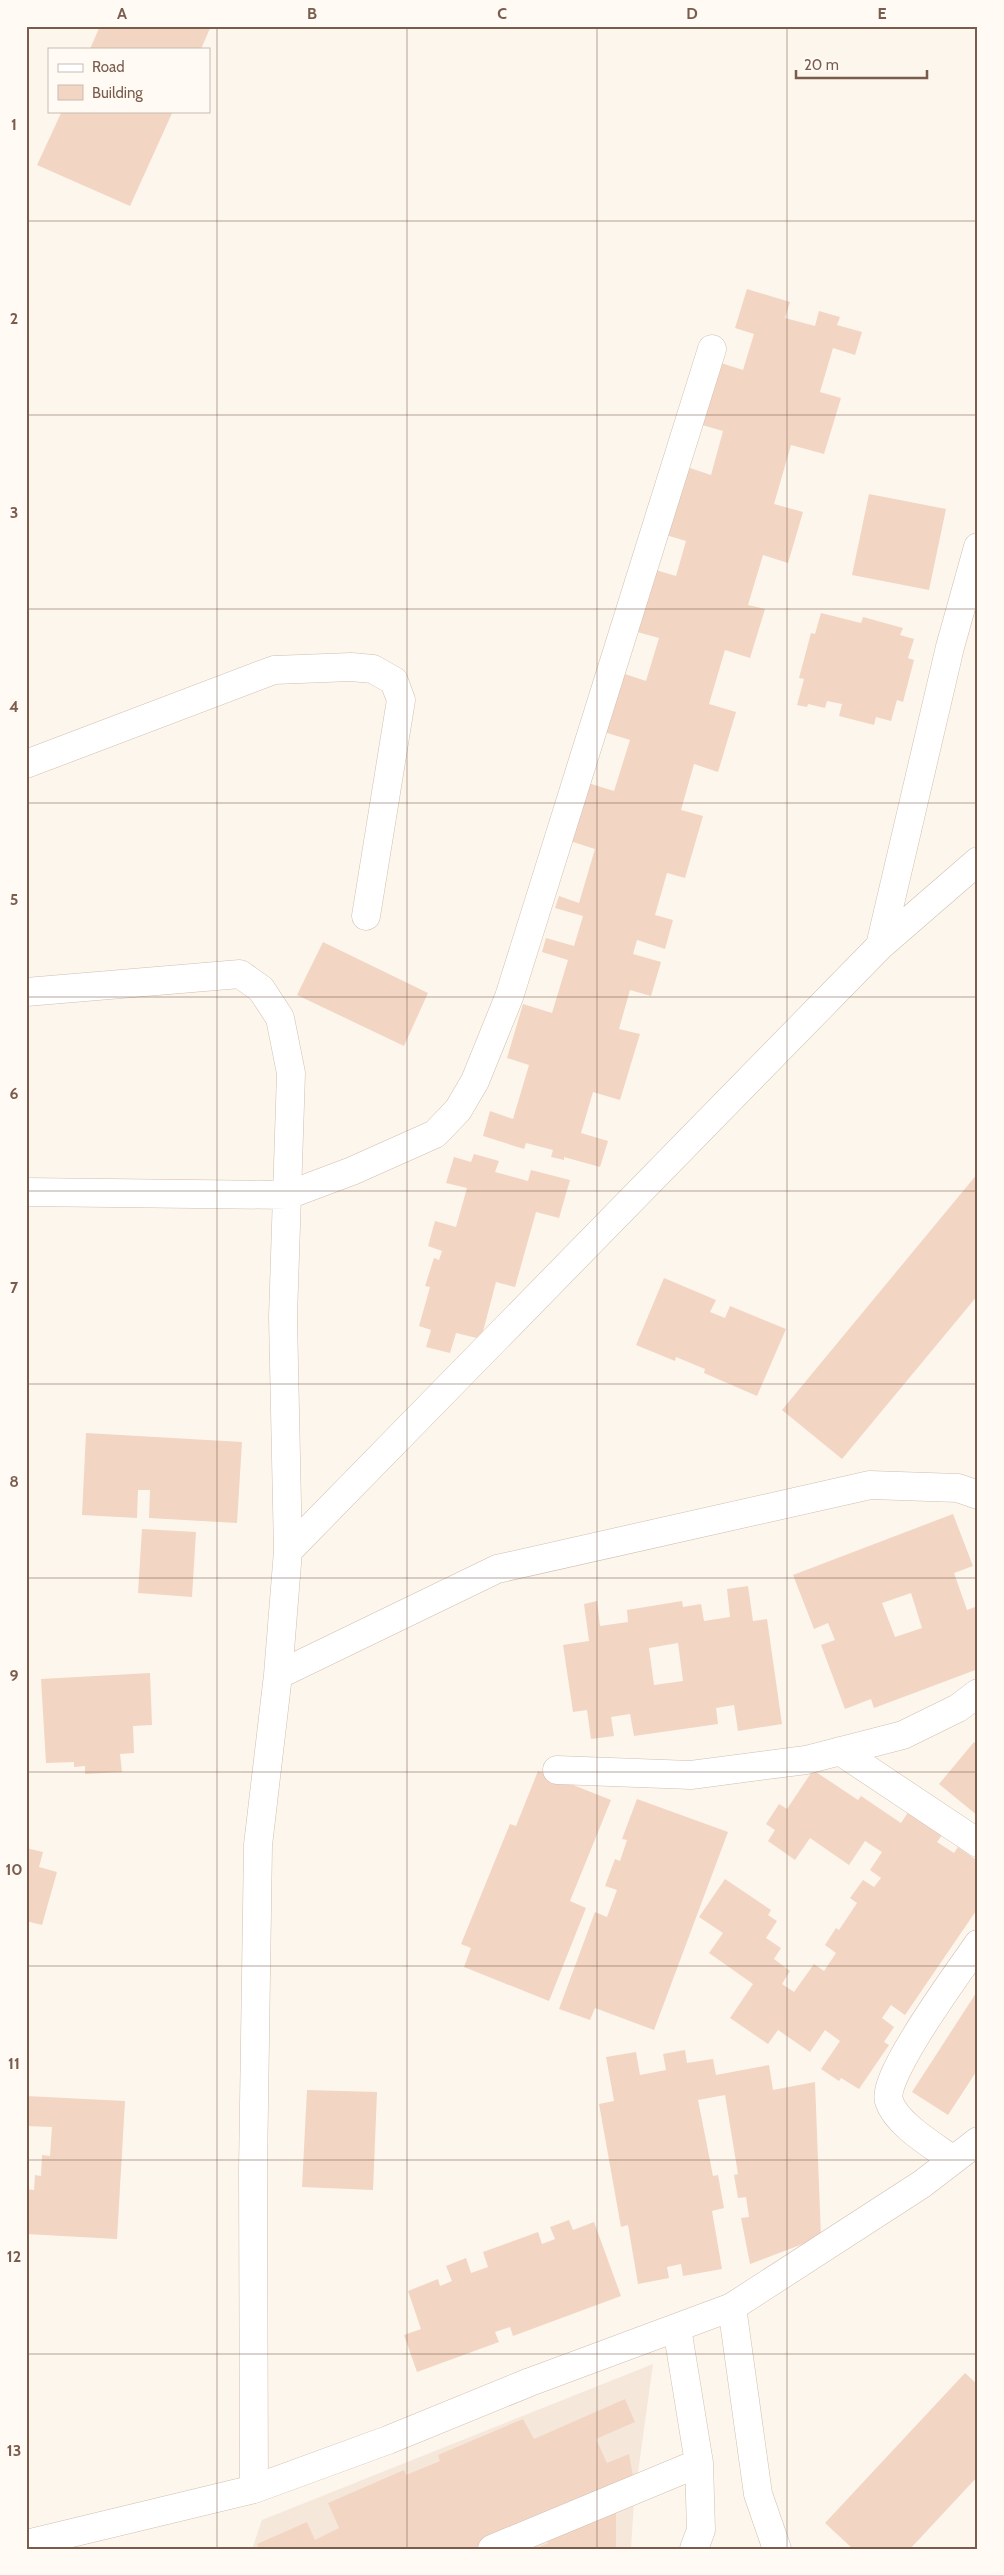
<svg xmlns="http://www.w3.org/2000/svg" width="1004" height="2575" font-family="Cabin,sans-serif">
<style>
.residential{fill:#f5e8da}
.building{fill:#f3d5c3;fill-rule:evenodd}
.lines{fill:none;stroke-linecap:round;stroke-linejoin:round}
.minor-casing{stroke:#d1beb0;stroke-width:29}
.minor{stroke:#fff;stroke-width:28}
.grid{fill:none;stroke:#7a5c4d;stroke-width:1;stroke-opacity:0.55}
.neatline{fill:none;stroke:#7a5c4d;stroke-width:2}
.grid-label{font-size:16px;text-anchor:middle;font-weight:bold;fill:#7a5c4d}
</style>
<rect width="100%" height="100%" fill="#fdf6ec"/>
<!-- residential -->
<path class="residential" d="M653,2364L634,2502L631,2549H252L262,2520Z"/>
<!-- building -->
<path class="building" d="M100,26H211L201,49H90Z
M62,111H173L130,206L37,165Z
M747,289L790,302L785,318L815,326L819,311L840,317L837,325L862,332L855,355L833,348L820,392L841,398L824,454L791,445L774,504L803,512L788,563L763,555L748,605L765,609L750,658L725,650L709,704L736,712L718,772L694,764L681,810L703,816L685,878L667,873L655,915L673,920L665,949L637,940L633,954L661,962L651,996L630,990L619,1029L640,1034L620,1100L593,1092L581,1133L608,1141L600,1167L564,1157V1160L551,1157L553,1150L526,1143L524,1149L483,1136L490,1111L513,1119L529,1065L507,1058L523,1004L552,1013L568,960L542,952L546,938L574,946L583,916L555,908L559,896L579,903L595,849L570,841L588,783L614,791L630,740L601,731L619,672L646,681L659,638L630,630L649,568L676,576L686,541L666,535L687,467L711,475L723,431L702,425L721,363L743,370L754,334L735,328Z
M869,494L946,509L929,590L852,575Z
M821,613L861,623L863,617L903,628L900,635L914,639L908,658L914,660L903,702L897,700L891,721L876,717L874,725L839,716L842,704L827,701L825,708L808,704L807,707L797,705L804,679L799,678L811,633L815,634Z
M323,942L428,993L404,1046L297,995Z
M474,1154L499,1161L495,1172L528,1181L531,1170L570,1180L559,1218L536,1212L515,1287L496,1282L481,1339L456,1333L450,1353L426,1347L431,1330L419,1326L430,1287L425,1286L434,1258L439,1260L442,1251L428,1246L435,1221L456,1227L467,1188L446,1183L454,1157L471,1162Z
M978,1173V1295L842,1459L782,1410Z
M664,1278L716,1300L710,1312L725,1318L730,1306L786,1329L757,1396L704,1373L705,1369L676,1357L675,1361L636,1345Z
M86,1433L242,1442L237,1523L149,1518L150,1490H138L137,1518L82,1515Z
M953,1514L973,1566L954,1573L967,1610L978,1606V1652L975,1653L978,1669L874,1708L871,1699L845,1709L821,1645L835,1640L828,1623L814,1629L793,1575ZM911,1593L922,1628L895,1637L882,1603Z
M142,1529L196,1532L192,1597L138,1593Z
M748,1586L753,1621L767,1619L782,1724L738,1731L734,1705L716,1708L718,1724L634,1736L630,1714L611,1717L614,1736L591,1739L587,1710L573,1712L563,1645L589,1641L584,1604L597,1601L600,1626L628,1622L627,1610L682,1601L683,1607L701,1604L704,1621L730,1617L727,1589ZM678,1643L683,1681L654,1685L649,1648Z
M150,1673L152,1725L133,1726L134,1753L120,1754L122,1772L85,1774V1766L74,1767V1762L46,1763L41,1679Z
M974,1742L978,1746V1816L939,1784Z
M813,1770L858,1800L861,1796L901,1823L911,1808L945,1831L937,1842L954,1853L958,1847L978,1861V1908L905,2015L891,2005L882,2018L894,2027L884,2042L889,2045L859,2089L841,2078L839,2081L821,2069L840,2041L825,2030L810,2052L778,2030L768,2044L730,2018L753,1984L709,1953L723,1933L699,1917L725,1879L771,1910L768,1915L777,1921L766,1938L781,1948L774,1959L790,1971L782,1984L794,1992L814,1964L824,1971L836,1953L825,1945L836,1928L839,1930L857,1903L850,1898L863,1880L874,1887L881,1878L870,1870L882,1852L865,1841L849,1865L810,1838L795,1860L768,1841L775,1830L766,1824L779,1804L787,1809Z
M538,1771L611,1800L570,1901L586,1908L549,2001L464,1967L471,1948L461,1944L510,1824L516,1826Z
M637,1799L728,1832L654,2030L595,2008L590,2020L559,2009L595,1912L607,1917L617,1890L605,1886L615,1859L620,1861L627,1840L622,1839Z
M26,1848L43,1852L39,1867L57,1872L42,1925L26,1921Z
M978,1990V2069L948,2115L912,2092Z
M685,2050L687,2063L713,2059L716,2075L769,2065L773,2090L815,2082L821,2237L750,2264L741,2218L749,2217L746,2197L738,2198L734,2175L738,2174L725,2095L698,2100L713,2176L718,2175L724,2208L712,2211L722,2269L683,2276L681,2264L667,2267L669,2278L638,2284L628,2225L621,2227L599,2104L614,2101L606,2057L636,2052L640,2075L666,2070L663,2054Z
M307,2090L377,2092L373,2190L302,2187Z
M26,2096L125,2101L117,2239L26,2234V2189L34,2190L35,2175L41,2176L42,2155L50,2156L52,2127L26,2126Z
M569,2220L573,2230L594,2222L621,2296L513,2336L510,2327L495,2332L499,2342L417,2372L404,2335L421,2329L408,2291L438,2279L440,2286L452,2281L446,2266L466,2258L471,2273L488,2267L483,2252L538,2232L542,2244L555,2239L550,2227Z
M965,2373L978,2385V2476L910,2549H853L825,2523Z
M625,2399L635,2422L596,2439L607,2463L629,2454L633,2476L479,2549H259L257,2544L307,2522L315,2540L339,2528L328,2503L404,2470L406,2475L440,2461L438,2455L523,2419L534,2439Z
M616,2502V2549H535L548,2543L544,2533Z"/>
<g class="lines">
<!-- minor casing -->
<g class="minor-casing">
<path id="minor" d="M26,764L274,670L351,667L373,669L394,681L401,700L366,916
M880,946L950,647L978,547
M26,992L240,974L261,989L280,1018L291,1073L283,1317L288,1551L278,1675L258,1845L253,2170L254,2489L26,2544
M26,1192L288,1195L352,1171L435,1134L458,1110L475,1081L509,997L712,349
M288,1551L880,946L978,861
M278,1675L497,1569L870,1485L958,1488L978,1495
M840,1751L978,1843
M557,1770L691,1775L806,1760L903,1735L958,1708L978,1693
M953,2160C934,2146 896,2124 889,2101C880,2078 961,1969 978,1944
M732,2307L758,2494L777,2549
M677,2328L699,2463L701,2530L694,2549
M254,2489L388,2440L530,2382L732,2307L922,2184L978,2141
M492,2549L699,2463"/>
</g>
<!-- minor -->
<use href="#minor" class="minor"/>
</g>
<!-- grid -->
<path class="grid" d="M217,26V2549M407,26V2549M597,26V2549M787,26V2549M26,221H978M26,415H978M26,609H978M26,803H978M26,997H978M26,1191H978M26,1384H978M26,1578H978M26,1772H978M26,1966H978M26,2160H978M26,2354H978"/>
<!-- border -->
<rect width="1004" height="2575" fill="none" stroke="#fffaf3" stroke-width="55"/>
<!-- legend -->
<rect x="48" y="48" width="162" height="65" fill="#fffaf3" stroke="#cabbb1"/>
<rect x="58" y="64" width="25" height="8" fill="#ffffff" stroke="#cabbb1"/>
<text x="92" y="72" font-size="15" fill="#7a5c4d">Road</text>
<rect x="58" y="85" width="25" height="15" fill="#f3d5c3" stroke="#cabbb1"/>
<text x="92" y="98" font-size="15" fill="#7a5c4d">Building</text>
<!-- scale -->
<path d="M796 70v8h131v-8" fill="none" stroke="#7a5c4d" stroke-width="2.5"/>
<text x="804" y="70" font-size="15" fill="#7a5c4d" stroke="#fffaf3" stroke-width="4" paint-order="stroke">20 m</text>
<rect x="28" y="28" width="948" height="2520" class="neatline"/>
<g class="grid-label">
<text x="122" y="19">A</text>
<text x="312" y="19">B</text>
<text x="502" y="19">C</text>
<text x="692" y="19">D</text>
<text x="882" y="19">E</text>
<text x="14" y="130">1</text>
<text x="14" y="324">2</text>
<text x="14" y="518">3</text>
<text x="14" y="712">4</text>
<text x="14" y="905">5</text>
<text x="14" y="1099">6</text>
<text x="14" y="1293">7</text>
<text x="14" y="1487">8</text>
<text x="14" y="1681">9</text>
<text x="14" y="1875">10</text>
<text x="14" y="2069">11</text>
<text x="14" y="2262">12</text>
<text x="14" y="2456">13</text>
</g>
</svg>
